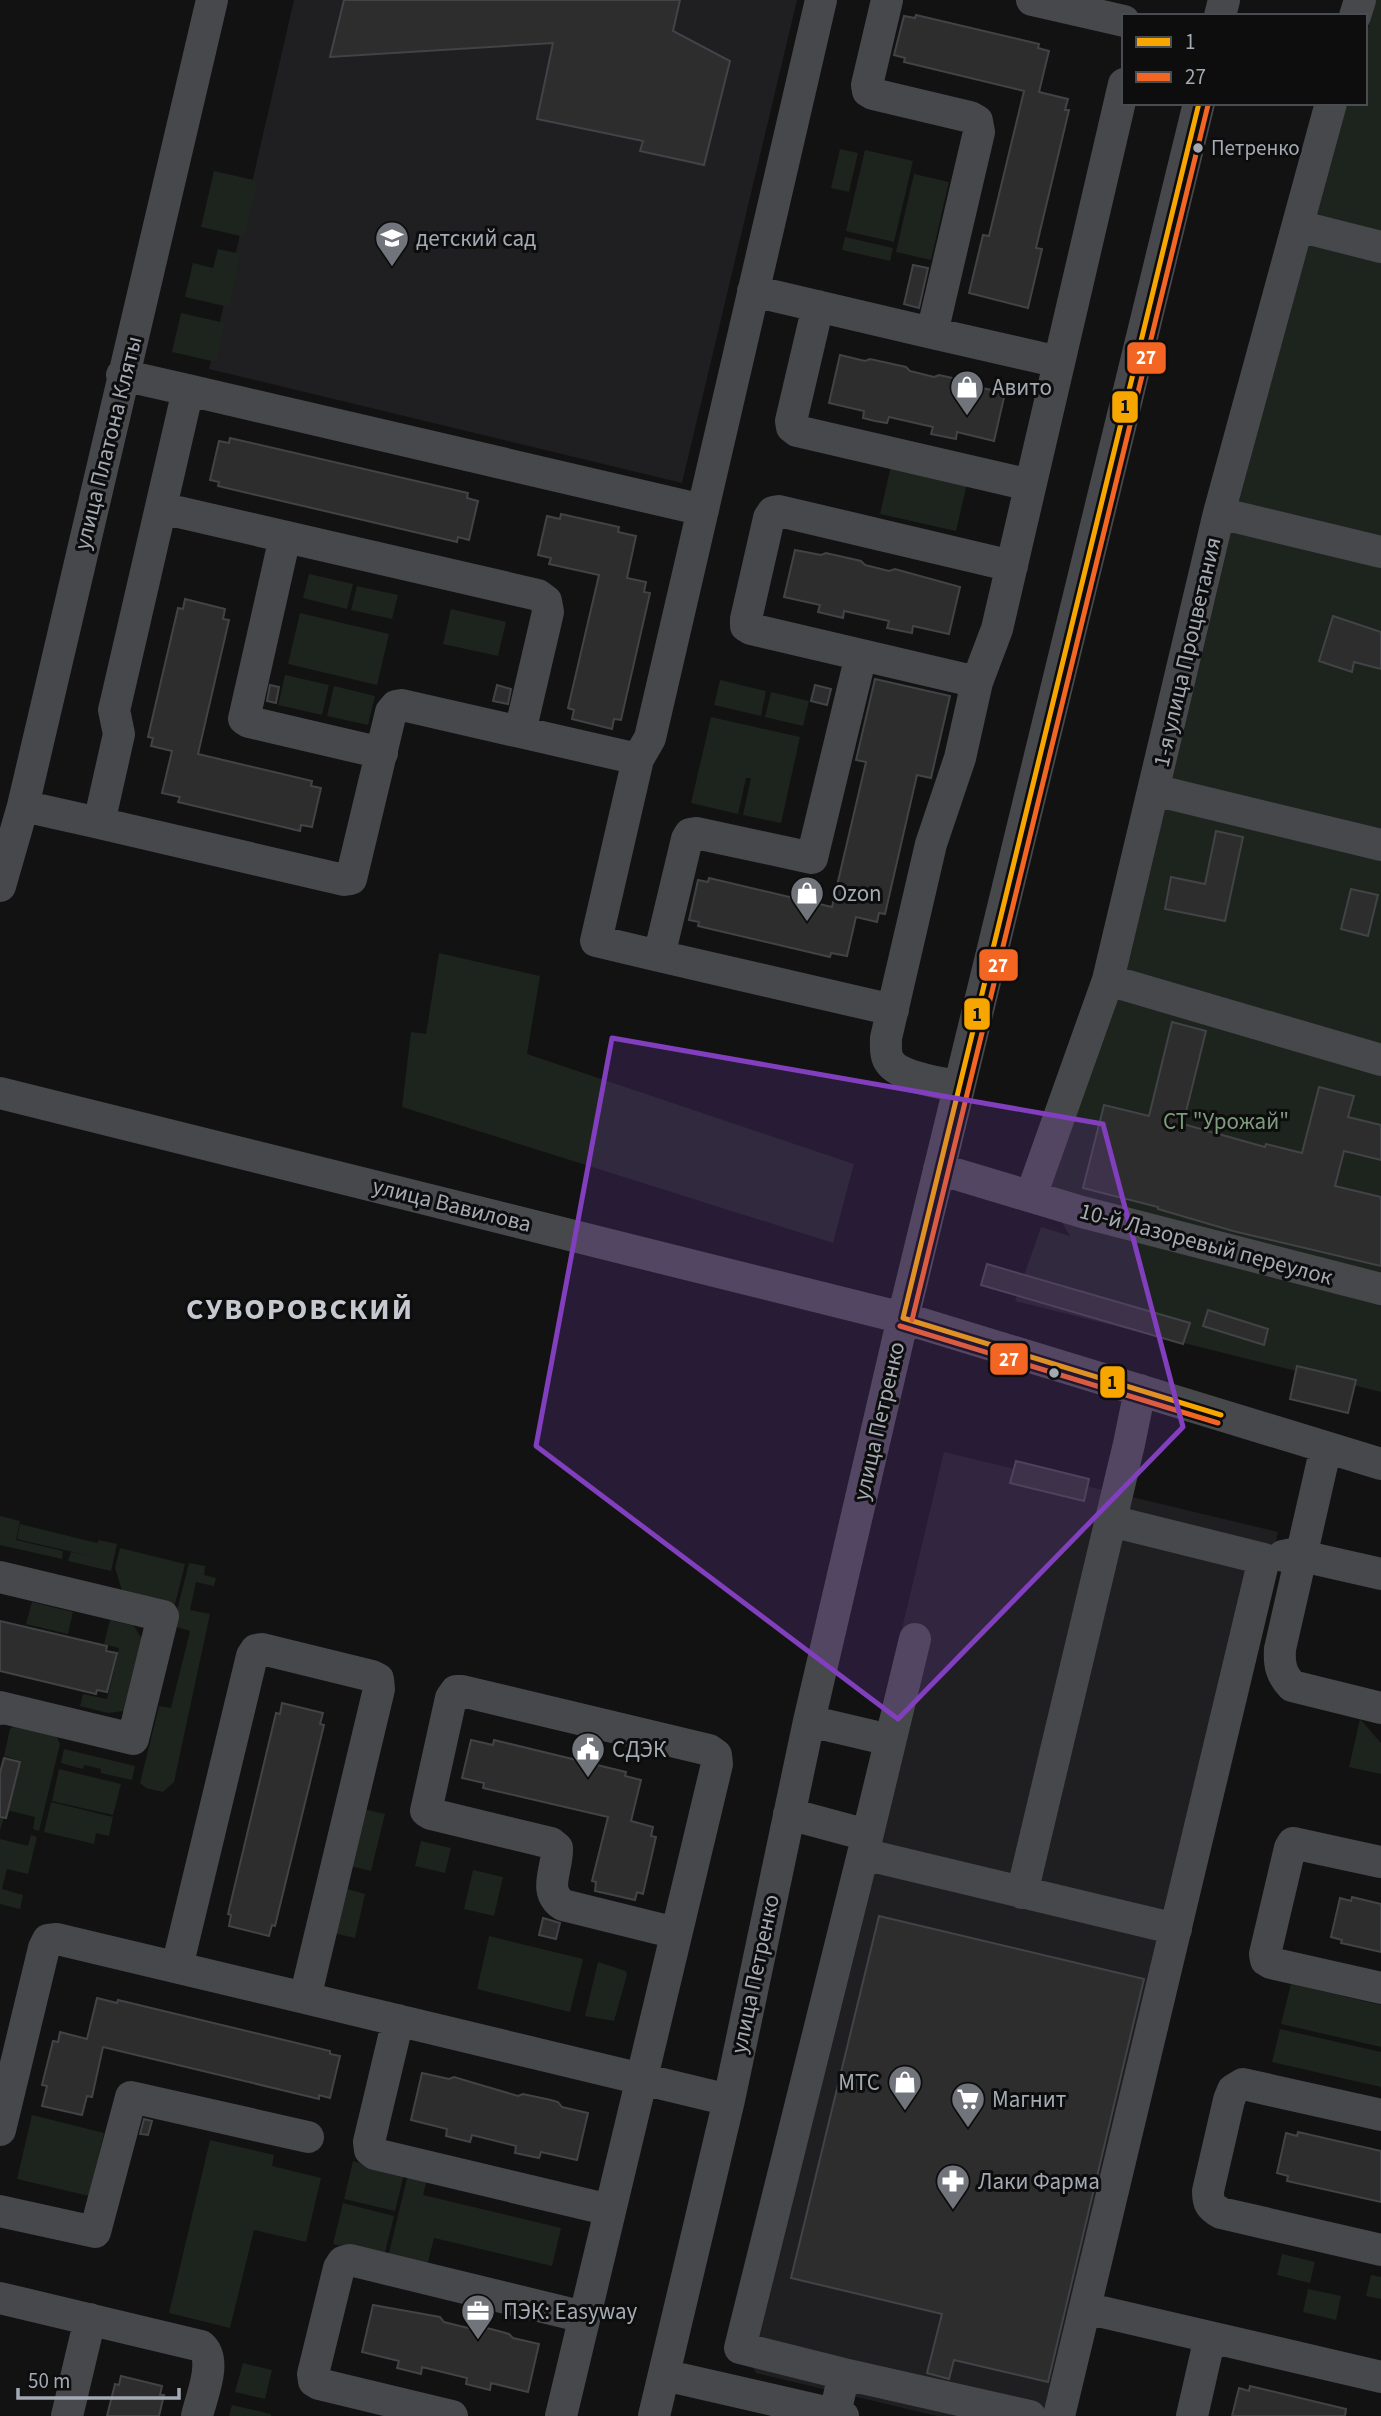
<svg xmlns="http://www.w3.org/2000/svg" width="1381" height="2416" font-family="'Source Sans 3',sans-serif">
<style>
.built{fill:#1f1f21}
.green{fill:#1d231d}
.building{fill:#2d2d2e;stroke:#424346;stroke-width:2}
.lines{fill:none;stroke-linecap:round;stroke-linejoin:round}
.minor{stroke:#47484b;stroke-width:32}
.bus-1-casing{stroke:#0d0d0e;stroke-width:10}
.bus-2-casing{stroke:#0d0d0e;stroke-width:10}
.bus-1{stroke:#f7a600;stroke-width:5}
.bus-2{stroke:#f26522;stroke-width:5}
.marked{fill:#813fbd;fill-opacity:0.2;stroke:#813fbd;stroke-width:5;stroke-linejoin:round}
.bus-dot{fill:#a4aab3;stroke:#0d0d0e;stroke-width:2.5}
.labels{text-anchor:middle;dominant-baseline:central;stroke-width:6;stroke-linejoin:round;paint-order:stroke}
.bus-label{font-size:21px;fill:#a4aab3;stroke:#0d0d0e;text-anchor:start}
.poi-label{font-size:23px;fill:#a4aab3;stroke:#0d0d0e;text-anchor:start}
.street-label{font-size:23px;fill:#a4aab3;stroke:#0d0d0e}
.park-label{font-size:23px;fill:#7e9c7d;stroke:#0d0d0e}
.district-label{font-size:30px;font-weight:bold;letter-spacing:2px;fill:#c5c9cf;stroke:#0d0d0e}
.line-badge{stroke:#0d0d0e;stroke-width:2.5}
.badge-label{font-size:19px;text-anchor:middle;font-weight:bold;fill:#fff}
.pale-badge-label{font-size:19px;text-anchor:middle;font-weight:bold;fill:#111}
</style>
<rect width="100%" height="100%" fill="#121213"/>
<!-- built -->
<path class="built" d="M294,0H797L682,483L209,369Z
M944,1452L1278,1532L1069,2414L1066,2416H937L756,2373L734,2336Z"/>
<!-- green -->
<path class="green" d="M1376,0H1381V1392L1015,1301L1041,1227L1070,1236L1046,1196L1347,103H1365V38Z
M840,149L858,153L849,192L831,188Z
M865,150L913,161L894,242L846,231Z
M214,171L258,181L245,237L201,227Z
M914,174L949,182L931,260L896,252Z
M845,237L893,248L890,261L842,250Z
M218,249L241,254L229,307L185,297L193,263L213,268Z
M181,313L225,323L216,362L172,352Z
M891,466L967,484L956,531L880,514Z
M309,574L353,584L347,609L303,598Z
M357,586L398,595L392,619L351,610Z
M451,609L506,622L498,656L443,644Z
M300,613L389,634L377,685L288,664Z
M285,675L329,685L322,715L278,705Z
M720,680L766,691L761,716L714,705Z
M334,686L375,696L368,725L327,716Z
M771,692L809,701L803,726L765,717Z
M711,717L800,737L781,823L743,815L751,778H746L738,814L691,803Z
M439,953L540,976L527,1054L854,1164L833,1243L402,1107L411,1032L426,1034Z
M0,1516L20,1521L16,1540L63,1551L62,1559L0,1545Z
M20,1524L97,1543L99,1540L117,1544L111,1571L68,1561L71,1552L94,1557L17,1539Z
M120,1548L185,1564L174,1608L124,1597L115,1568Z
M189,1563L205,1566L204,1575L216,1578L214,1586L196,1582L190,1610L210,1614L174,1782L163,1792L146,1788L140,1783L159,1706L171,1708L190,1631L173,1626Z
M32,1602L73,1612L68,1634L26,1624Z
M110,1620L134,1626L143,1641L124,1711L108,1713L80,1706L83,1694L107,1699L119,1648L104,1644Z
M1360,1719L1381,1743V1774L1349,1767Z
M14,1726L55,1732L60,1744L39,1831L33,1829L35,1817L6,1810L0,1831V1799L11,1801L21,1761L4,1756L10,1729Z
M64,1749L135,1766L132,1780L101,1773V1769L84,1765L83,1769L61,1763Z
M59,1769L121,1784L113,1815L52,1801Z
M51,1802L113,1817L109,1836L96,1833L94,1844L44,1832Z
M359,1808L385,1814L371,1871L345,1865Z
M31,1835L37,1837L28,1874L7,1869L2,1889L23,1895L20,1909L0,1904V1839L28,1846Z
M421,1841L451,1848L445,1873L415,1866Z
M473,1870L503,1877L494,1916L464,1909Z
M340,1887L365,1894L355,1938L329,1932Z
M489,1936L583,1959L570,2012L477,1989Z
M598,1962L626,1971L627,1975L614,2021L585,2016Z
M1291,1984L1381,2005V2047L1281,2024Z
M1280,2029L1381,2052V2087L1272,2062Z
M32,2115L104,2133L89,2196L17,2179Z
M210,2140L274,2155L272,2166L321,2178L306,2242L254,2230L230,2328L169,2313Z
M353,2161L404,2174L395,2211L344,2199Z
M408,2174L427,2179L423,2195L561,2228L552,2266L434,2238L427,2266L388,2257Z
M343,2203L394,2216L384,2256L333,2244Z
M1282,2254L1315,2262L1310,2283L1277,2275Z
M1371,2275L1381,2277V2299L1366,2296Z
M1308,2289L1341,2296L1336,2320L1303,2312Z
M243,2363L272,2370L265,2399L235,2392Z
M232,2405L271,2414V2416H229Z"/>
<!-- building -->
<path class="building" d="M344,0H680L673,31L730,61L704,165L640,151L643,141L537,119L553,43L330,57Z
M916,15L1039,44L1038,48L1049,51L1039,92L1068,99L1065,110H1069L1036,248L1042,249L1028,308L969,293L983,235L989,236L1024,91L904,62L905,58L894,55L904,16L915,18Z
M913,265L928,268L919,308L904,304Z
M840,355L865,361L870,359L906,367L910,371L934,377L939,375L975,383L978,387L1005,393L994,441L957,432L956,439L931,434L933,427L889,417L887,423L875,421L863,418L864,411L829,403Z
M230,438L468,493L467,498L478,501L469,540L458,537L457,542L218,486L219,482L210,480L219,441L229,443Z
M561,514L619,527L618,532L636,536L627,578L646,582L644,592L650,593L621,720L614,719L612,729L572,719L574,710L568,708L599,575L549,564L551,558L538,555L547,516L560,519Z
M795,550L821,555L826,553L861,561L865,565L889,571L895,569L960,587L949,634L913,626L912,633L887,628L889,621L844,611L843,618L818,612L820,605L784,597Z
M185,599L225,609L223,619L229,620L198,754L312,781L311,786L321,788L312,827L301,825L300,831L178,802L180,797L162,793L172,751L151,746L153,738L148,737L178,608L183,609Z
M1333,616L1381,632V669L1354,662L1352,672L1319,661Z
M875,679L950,696L931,778L917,775L885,914L879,913L877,922L856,917L847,956L831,953L830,957L698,926L699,922L689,920L698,880L708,882L709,878L832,907L866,762L856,760Z
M270,685L279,687L276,703L267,701Z
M497,685L511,689L508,704L493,701Z
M815,685L831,689L827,705L811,701Z
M1216,831L1243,837L1225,921L1165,909L1171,877L1205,884Z
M1351,889L1378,895L1368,936L1341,929Z
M1172,1022L1206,1031L1183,1124L1265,1147L1266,1144L1302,1153L1319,1087L1354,1096L1348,1117L1381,1125V1160L1344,1151L1335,1186L1381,1197V1266L1233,1231L1158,1209V1207L1083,1188L1104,1105L1149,1116Z
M987,1264L1190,1323L1183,1344L981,1285Z
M1208,1310L1268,1329L1264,1345L1203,1326Z
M1297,1366L1356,1380L1348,1413L1290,1399Z
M1016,1461L1089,1479L1084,1501L1010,1483Z
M0,1621L107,1646L106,1651L117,1653L107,1692L97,1690L96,1694L0,1671Z
M282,1703L323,1713L320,1724L324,1725L275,1926L272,1925L269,1936L229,1926L231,1915L228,1914L276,1713L280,1714Z
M471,1740L493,1745L494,1740L626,1772L625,1776L641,1780L631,1821L653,1827L651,1836L656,1837L643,1894L637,1892L635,1900L595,1891L596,1882L592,1881L608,1817L483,1788L484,1783L462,1778Z
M4,1758L20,1762L6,1818L0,1817V1773Z
M1352,1897L1381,1904V1952L1341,1943L1342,1940L1331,1937L1340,1898L1351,1901Z
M879,1916L1144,1979L1048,2382L954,2360L949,2379L927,2373L942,2314L791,2278Z
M543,1918L560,1923L556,1939L539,1935Z
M97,1998L117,2003L118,2000L330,2051V2054L340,2056L330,2098L319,2095V2099L103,2047L92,2097L87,2096L82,2115L42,2106L47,2086L42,2085L53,2041L58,2042L60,2032L87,2039Z
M422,2073L449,2079L454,2077L518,2096L523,2094L551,2100L558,2102L562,2107L588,2113L577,2160L541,2152L539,2158L515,2153L516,2146L472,2135L470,2142L446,2136L447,2129L411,2120Z
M144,2119L152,2121L148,2135L140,2134Z
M1298,2132L1381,2151V2202L1287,2181L1288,2176L1277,2173L1286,2133L1297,2136Z
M373,2305L440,2317L444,2322L468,2328L474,2325L495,2330L509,2334L513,2338L539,2344L528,2392L491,2383L490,2390L466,2384L467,2378L422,2367L421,2374L397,2368L399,2361L362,2352Z
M121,2376L162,2386L160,2395H164L159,2416H107L115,2384L119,2385Z
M1250,2386L1346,2409L1345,2416H1232L1239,2388L1249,2391Z"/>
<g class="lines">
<!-- minor -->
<path class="minor" d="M887,0L867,85L868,91L873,94L970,117L977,121L979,132L932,333L1059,362
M1032,0L1124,21
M1220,16L1224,0
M1355,16L1360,0
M1298,226L1381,247
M753,291L932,333
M818,306L791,421L792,427L797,431L1030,485
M122,375L188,390
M1219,513L1381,552
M285,537L244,719L249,722L382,753
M861,655L812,858L696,833L690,834L687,839L659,956L893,1010
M977,682L751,629L746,626V619L769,518L773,512L779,511L1012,566
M520,732L638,759
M1154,790L1381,845
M23,806L99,823L119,734L114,710L116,702L188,390L703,510
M99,823L344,880L351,879L391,712L396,706L402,705L520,732L548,612L546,601L538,595L161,508
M0,886L23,806L212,0
M659,956L596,941L638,759L650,738L821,0
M1108,980L1381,1060
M959,1087C941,1082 899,1078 889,1061C885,1054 886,1045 886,1038L931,844L960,758L977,682L997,629L1124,84
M0,1093L903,1318L1381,1464
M939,1169L1082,1212L1381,1289
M1031,1196L1108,980L1219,513L1331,103
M1326,1447L1280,1649C1279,1665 1281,1674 1292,1686L1381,1708
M1283,1556L1293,1554L1381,1574
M0,1577L163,1616L133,1739L0,1707V1709
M809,1721L890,1740
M789,1814L867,1835
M863,1854L915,1639
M1381,1862L1293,1843L1290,1848L1265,1954L1266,1960L1271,1963L1381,1988
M1022,1893L1129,1444L1140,1390
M305,1998L729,2100
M398,2020L369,2142L370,2150L375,2154L610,2210
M1381,2115L1243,2084L1233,2090L1229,2100L1208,2191C1208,2203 1210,2207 1221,2213L1381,2250
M0,2130L44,1948L48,1940L57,1939L305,1998L379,1689L378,1679L372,1676L262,1649L256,1650L252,1656L177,1967
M0,2211L95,2232L131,2097L308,2137
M0,2298L201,2346C218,2361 201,2397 197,2416
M1085,2308L1210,2337
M844,2374L740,2348L863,1854L1176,1929
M664,2375L843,2416
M835,2414L844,2374L1030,2416
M67,2416L90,2319
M452,2416L319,2384L314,2381L313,2374L339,2268L343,2262L350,2260L584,2317
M561,2416L717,1764L716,1755L709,1750L462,1691H456L451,1698L426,1811L431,1814L551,1843L557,1848C558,1869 542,1891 563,1905L676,1933
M654,2416L729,2100L809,1721L903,1318L1199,103
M1059,2416L1264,1559L1111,1521
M1192,2416L1210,2337L1381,2377"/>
<!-- bus-1 casing -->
<g class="bus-1-casing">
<path id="bus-1" d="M903,1318L1199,103
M903,1318L1221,1415"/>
</g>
<!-- bus-2 casing -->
<g class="bus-2-casing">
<path id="bus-2" d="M912,1320L1208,105
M900,1326L1218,1423"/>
</g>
<!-- bus-1 -->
<use href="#bus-1" class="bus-1"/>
<!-- bus-2 -->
<use href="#bus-2" class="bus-2"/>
</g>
<!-- marked area -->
<path class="marked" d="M612,1038L1103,1124L1183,1427L898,1719L536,1446Z"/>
<!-- icons -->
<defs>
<g id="school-pin" transform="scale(1.75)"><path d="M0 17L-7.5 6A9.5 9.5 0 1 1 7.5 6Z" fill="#71757b" stroke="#0d0d0e"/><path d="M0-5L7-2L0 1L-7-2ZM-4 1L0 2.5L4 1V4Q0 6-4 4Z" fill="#fff"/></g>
<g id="shop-pin" transform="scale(1.75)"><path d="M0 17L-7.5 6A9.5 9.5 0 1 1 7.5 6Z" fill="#71757b" stroke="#0d0d0e"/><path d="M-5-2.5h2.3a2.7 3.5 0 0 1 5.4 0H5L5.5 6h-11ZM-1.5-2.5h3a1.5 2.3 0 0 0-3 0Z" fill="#fff"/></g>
<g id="civic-pin" transform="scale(1.75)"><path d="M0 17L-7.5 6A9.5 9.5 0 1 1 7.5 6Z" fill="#71757b" stroke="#0d0d0e"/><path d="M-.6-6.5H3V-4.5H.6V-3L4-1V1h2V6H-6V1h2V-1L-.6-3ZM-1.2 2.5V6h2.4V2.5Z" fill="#fff"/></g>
<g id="supermarket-pin" transform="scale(1.75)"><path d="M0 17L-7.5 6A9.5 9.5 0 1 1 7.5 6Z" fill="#71757b" stroke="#0d0d0e"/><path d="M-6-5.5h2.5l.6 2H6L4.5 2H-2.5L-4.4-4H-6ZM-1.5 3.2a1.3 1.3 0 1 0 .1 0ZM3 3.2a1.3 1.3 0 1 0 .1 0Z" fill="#fff"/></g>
<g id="pharmacy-pin" transform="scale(1.75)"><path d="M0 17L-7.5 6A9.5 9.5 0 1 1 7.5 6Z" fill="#71757b" stroke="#0d0d0e"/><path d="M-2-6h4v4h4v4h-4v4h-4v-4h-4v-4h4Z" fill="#fff"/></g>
<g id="office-pin" transform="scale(1.75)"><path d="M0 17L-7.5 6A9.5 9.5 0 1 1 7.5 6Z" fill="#71757b" stroke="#0d0d0e"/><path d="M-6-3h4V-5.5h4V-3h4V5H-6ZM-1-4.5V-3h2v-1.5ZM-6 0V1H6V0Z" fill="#fff"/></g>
</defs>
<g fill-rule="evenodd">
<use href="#school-pin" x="392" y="238"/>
<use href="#shop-pin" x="967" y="387"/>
<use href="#shop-pin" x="807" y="893"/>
<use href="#civic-pin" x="588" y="1749"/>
<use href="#shop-pin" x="905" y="2082"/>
<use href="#supermarket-pin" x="968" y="2099"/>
<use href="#pharmacy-pin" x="953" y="2181"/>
<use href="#office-pin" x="478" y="2311"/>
</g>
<!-- markers -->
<g class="bus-dot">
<circle cx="1198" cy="148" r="6"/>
<circle cx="1054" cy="1373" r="6"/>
</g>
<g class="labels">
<!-- bus labels -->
<g class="bus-label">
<text x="1211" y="148">Петренко</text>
</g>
<!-- poi labels -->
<g class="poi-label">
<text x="416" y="238">детский сад</text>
<text x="992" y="387">Авито</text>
<text x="832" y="893">Ozon</text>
<text x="612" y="1749">СДЭК</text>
<text x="880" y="2082" text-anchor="end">МТС</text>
<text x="992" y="2099">Магнит</text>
<text x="978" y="2181">Лаки Фарма</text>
<text x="503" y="2311">ПЭК: Easyway</text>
</g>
<!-- street labels -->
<g class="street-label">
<text transform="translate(108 443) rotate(-76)">улица Платона Кляты</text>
<text transform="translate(1187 652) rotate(-77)">1-я улица Процветания</text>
<text transform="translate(452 1205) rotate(14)">улица Вавилова</text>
<text transform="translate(1206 1244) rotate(15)">10-й Лазоревый переулок</text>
<text transform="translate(879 1421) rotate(-77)">улица Петренко</text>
<text transform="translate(755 1974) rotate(-78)">улица Петренко</text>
</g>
<!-- park labels -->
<g class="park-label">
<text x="1226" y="1121">СТ "Урожай"</text>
</g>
<!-- district labels -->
<g class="district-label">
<text x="300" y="1309">СУВОРОВСКИЙ</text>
</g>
</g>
<g class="line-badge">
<rect x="1126" y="341" width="41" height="34" rx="7" fill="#f26522"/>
<rect x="1111" y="390" width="28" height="34" rx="7" fill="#f7a600"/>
<rect x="978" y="948" width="41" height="34" rx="7" fill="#f26522"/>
<rect x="963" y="997" width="28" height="34" rx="7" fill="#f7a600"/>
<rect x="989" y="1342" width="40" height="34" rx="7" fill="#f26522"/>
<rect x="1099" y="1365" width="27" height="34" rx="7" fill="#f7a600"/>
</g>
<g class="badge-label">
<text x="1146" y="364">27</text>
<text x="998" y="972">27</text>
<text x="1009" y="1366">27</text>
</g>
<g class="pale-badge-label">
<text x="1125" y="413">1</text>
<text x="977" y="1021">1</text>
<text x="1112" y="1389">1</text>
</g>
<!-- legend -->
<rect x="1122" y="14" width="245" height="91" fill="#0d0d0e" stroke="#494c50" stroke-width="2"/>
<rect x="1136" y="37" width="35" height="10" fill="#f7a600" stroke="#494c50" stroke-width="2"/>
<text x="1185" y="49" font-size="21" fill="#a4aab3">1</text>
<rect x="1136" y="72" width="35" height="10" fill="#f26522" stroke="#494c50" stroke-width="2"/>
<text x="1185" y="84" font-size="21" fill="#a4aab3">27</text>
<!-- scale -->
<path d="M18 2388v10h161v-10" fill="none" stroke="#a4aab3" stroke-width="3.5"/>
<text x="28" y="2388" font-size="21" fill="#a4aab3" stroke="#0d0d0e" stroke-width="5" paint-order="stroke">50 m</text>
</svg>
